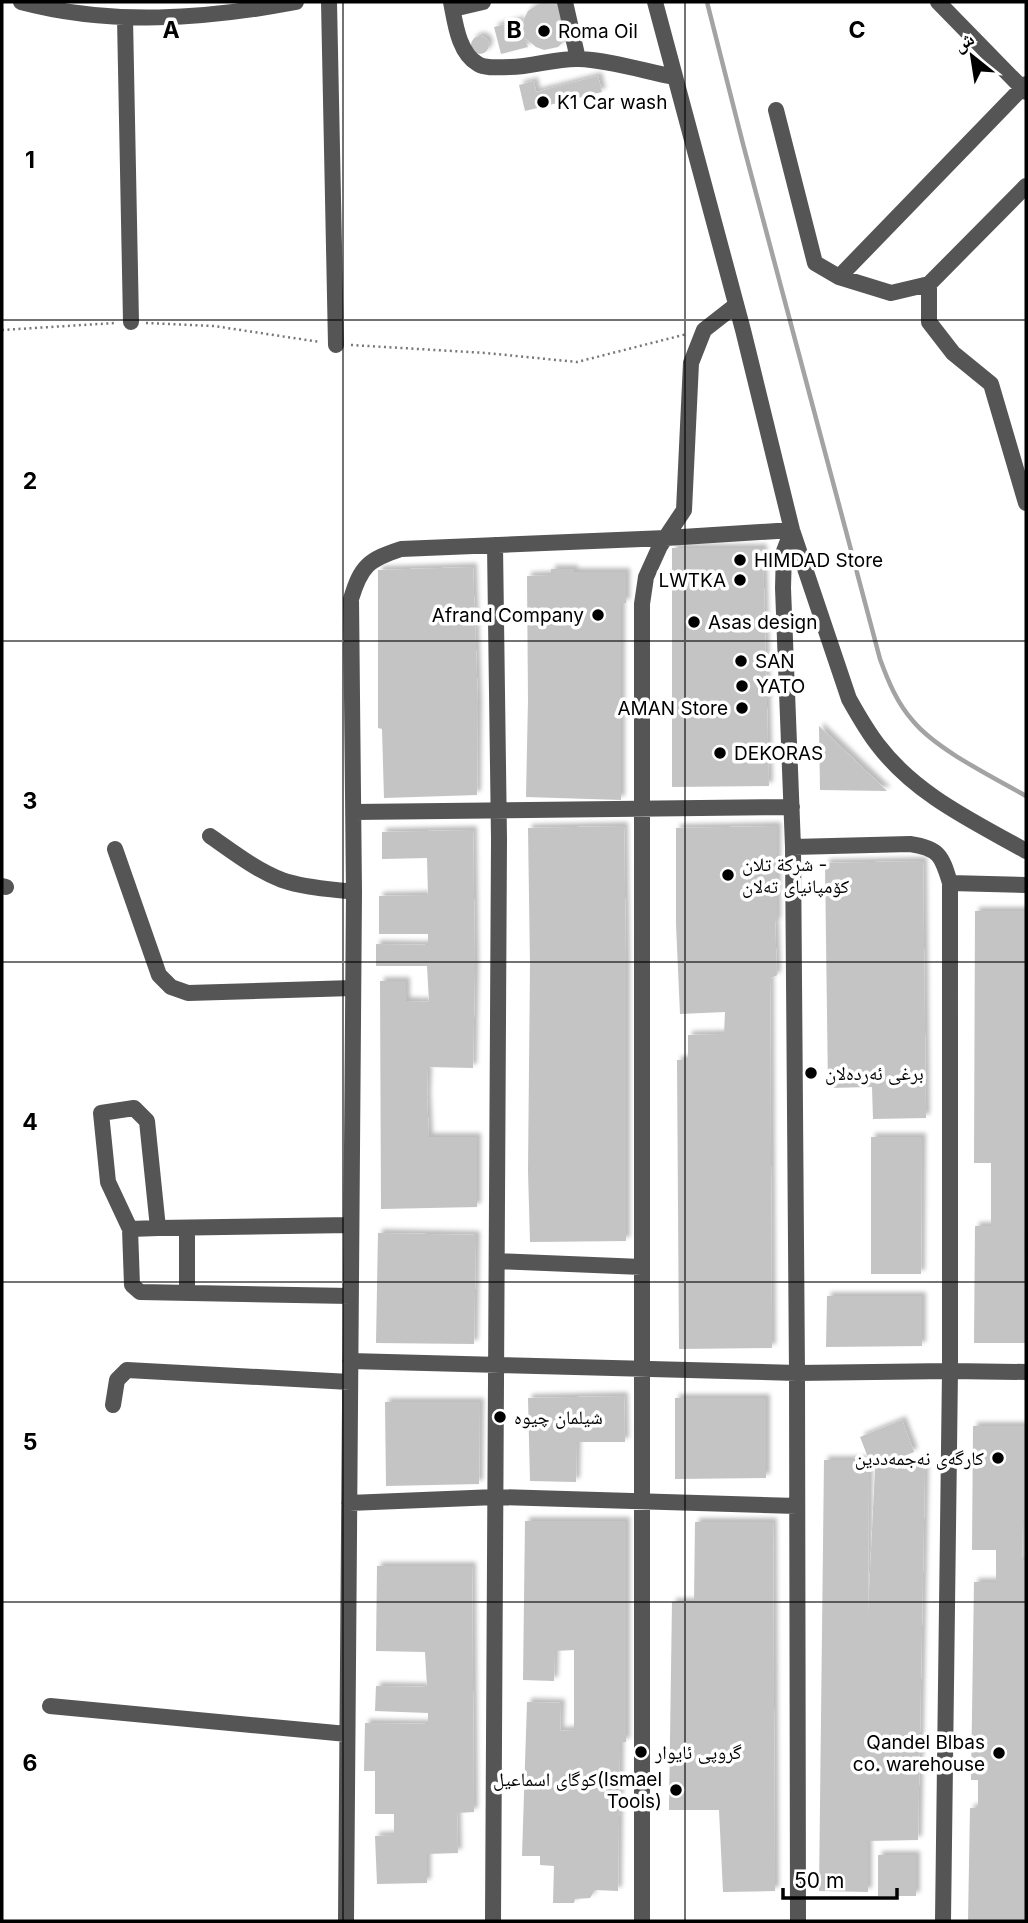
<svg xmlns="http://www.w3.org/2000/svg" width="1028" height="1923" font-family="Inter,'Noto Naskh Arabic',sans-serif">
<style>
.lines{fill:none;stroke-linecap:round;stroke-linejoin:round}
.stream{stroke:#a3a3a3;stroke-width:4.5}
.building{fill:#c4c4c4;filter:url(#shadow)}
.path{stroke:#777;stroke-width:2.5;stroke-dasharray:2 3.5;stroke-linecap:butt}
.minor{stroke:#555;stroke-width:16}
.grid{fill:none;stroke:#000;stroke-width:2;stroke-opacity:0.55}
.poi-dot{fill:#000;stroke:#fff;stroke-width:2.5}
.labels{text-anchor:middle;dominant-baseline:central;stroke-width:7;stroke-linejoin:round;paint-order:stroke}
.poi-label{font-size:19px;fill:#000;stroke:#fff;text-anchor:start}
.grid-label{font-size:23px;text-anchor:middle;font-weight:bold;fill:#000;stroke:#fff;stroke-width:7;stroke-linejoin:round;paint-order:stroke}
</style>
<defs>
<filter id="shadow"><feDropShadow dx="4" dy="-4" stdDeviation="2" flood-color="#0004"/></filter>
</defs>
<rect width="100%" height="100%" fill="#fff"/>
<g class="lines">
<!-- stream -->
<path class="stream" d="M707,2L743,144L880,659C888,681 897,703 913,721C937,750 993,777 1026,796"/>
</g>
<!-- building -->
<path class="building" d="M543,3L554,4L561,8L566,39L558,47L544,50L536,47L525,38L528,47L501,54L494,27L520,20L522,27L524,19L528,11L537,5Z
M471 45a9 9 0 1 1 18 0a9 9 0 1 1-18 0Z
M598,76L602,92L525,111L519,85L534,81L536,92Z
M672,548H763L769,786L672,787Z
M473,567L478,705L477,795L384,798L382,729L378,728V570Z
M551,569H574V572H626V603H621V800L526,797L528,700L527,576L551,575Z
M819,726L887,791L820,790Z
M624,826L626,966V1241L530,1242L528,1171L530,965L528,828Z
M777,826V923L775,921L777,975L770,979L772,1348L679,1349L677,1060H688V1035L724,1034L725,1012L680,1014L676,924V828Z
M473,830L475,967L473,1068L428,1067L427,1097L429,1137H477V1207L381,1209L380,981H406V1001L429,1002L427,966H376V944L428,945V934H379V896L428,895L427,858L382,859V832Z
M923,861L926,1118L873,1119L872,1087L828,1088L825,863Z
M975,911H1026V1235H1024V1253H1026V1343H974L975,1226H991V1163H974Z
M871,1137H922L921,1274H871Z
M378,1233L476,1235L474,1344L376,1343Z
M827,1296H922V1346L826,1347Z
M624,1396L625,1442H577L576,1482L530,1481L528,1398Z
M675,1398H766V1478L675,1479Z
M385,1402H480L479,1484L386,1486Z
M902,1420L914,1452L872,1469L869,1460L868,1614L875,1468L925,1467L918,1840L868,1841V1892L819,1891L824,1460H869L860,1437Z
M973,1426H1026V1520H1023L1022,1560H1026V1921H968L970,1808H978V1780H971L974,1582H996V1550H972Z
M525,1521H626V1742H620L618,1891L595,1890L590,1898L575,1899L574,1903H553L554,1866L540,1865V1856H522L527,1702L561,1703L560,1731L574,1730V1650L555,1651L554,1681L523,1680Z
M695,1522H773L775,1891L723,1892L719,1810H669L672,1602H694Z
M377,1566H472L474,1812L457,1813L458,1853L427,1854V1883L377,1884L375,1836L394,1835V1814H375V1771H364L365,1723L428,1724V1713L375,1711L376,1686L427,1687L425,1652L376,1651Z
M878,1855H916V1896H878Z"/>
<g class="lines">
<!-- path -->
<path class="path" d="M146,323L214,326L320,342
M2,330L115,323
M351,345L486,353L577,362L687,334"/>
<!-- minor -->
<path class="minor" d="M21,2C111,26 206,19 296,2
M329,2L336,345
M451,2C455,21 458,53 478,64C486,69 501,67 510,67C533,67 556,58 579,59C609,60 644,71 674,77
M565,2L578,59
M655,2L743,330L792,530L849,699C858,715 867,731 878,745C916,795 973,821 1026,851
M938,2L1026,92
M453,9L483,2
M125,18L131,322
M776,110L815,263L839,277L891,293L929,284L1026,186
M839,277L1026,84
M929,284V322L953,353L991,384L1026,503
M354,812L792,807
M210,836C233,852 256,870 282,880C305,888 330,889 354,892
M793,847L910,844C939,848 942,856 950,883
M115,849L159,975L171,987L188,993L353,988
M2,886L6,887
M158,1228L147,1121L134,1108L101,1113L108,1182L130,1229L158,1228L351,1225
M187,1228V1292
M130,1229L132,1285L140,1292L350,1296
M497,1261L642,1267
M350,1361L797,1373L950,1371L1026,1372
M113,1405L117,1380L127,1370L350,1382
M349,1503L496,1497L797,1506
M50,1706L347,1734
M346,1921L354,892L351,599C361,566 368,560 401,549L666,538L792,530L784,551L783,588L793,847L797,1373L798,1921
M493,1921L499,839L495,545
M642,1921V604L646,577L660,546L684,510L691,363L704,330L736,305
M943,1921L950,1371V883L1026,885"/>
</g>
<!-- grid -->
<path class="grid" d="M343,2V1921M685,2V1921M2,320H1026M2,641H1026M2,962H1026M2,1282H1026M2,1602H1026"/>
<!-- markers -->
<g class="poi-dot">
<circle cx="544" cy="31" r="7"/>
<circle cx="543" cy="102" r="7"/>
<circle cx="740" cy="560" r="7"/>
<circle cx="740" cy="580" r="7"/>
<circle cx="598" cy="615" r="7"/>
<circle cx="694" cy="622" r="7"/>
<circle cx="741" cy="661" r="7"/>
<circle cx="742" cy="686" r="7"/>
<circle cx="742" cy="708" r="7"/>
<circle cx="720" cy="753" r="7"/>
<circle cx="728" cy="875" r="7"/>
<circle cx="811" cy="1073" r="7"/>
<circle cx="500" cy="1417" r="7"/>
<circle cx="998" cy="1458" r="7"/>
<circle cx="641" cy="1752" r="7"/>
<circle cx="999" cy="1753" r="7"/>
<circle cx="676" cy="1790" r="7"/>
</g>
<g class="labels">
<!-- poi labels -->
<g class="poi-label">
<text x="558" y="31">Roma Oil</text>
<text x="557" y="102">K1 Car wash</text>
<text x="754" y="560">HIMDAD Store</text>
<text x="726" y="580" text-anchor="end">LWTKA</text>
<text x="584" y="615" text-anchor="end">Afrand Company</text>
<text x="708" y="622">Asas design</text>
<text x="755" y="661">SAN</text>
<text x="756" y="686">YATO</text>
<text x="728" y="708" text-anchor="end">AMAN Store</text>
<text x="734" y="753">DEKORAS</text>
<text x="742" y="864">شركة تلان -<tspan x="742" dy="22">کۆمپانیای تەلان</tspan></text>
<text x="825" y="1073">برغی ئەردەلان</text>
<text x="514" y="1417">شيلمان چیوه</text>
<text x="984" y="1458" text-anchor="end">کارگەی نەجمەددین</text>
<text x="985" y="1742" text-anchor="end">Qandel Blbas<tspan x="985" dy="22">co. warehouse</tspan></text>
<text x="655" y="1752">گروپى ئايوار</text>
<text x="662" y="1779" text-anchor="end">كوگای اسماعیل(Ismael<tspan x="662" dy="22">Tools)</tspan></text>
</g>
</g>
<g class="grid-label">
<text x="171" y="38">A</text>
<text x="514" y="38">B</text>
<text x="857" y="38">C</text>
<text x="30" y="168">1</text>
<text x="30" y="489">2</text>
<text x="30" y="809">3</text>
<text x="30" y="1130">4</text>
<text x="30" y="1450">5</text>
<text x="30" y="1771">6</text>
</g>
<!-- border -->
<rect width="1028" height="1923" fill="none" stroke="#000000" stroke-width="7"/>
<!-- north arrow -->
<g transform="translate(972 56) rotate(330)" stroke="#ffffff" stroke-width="5" paint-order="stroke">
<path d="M0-5L12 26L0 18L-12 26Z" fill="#000000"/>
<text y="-10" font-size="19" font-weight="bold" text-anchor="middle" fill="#000000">ش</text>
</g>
<!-- scale -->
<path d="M783 1888v10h114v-10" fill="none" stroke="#000000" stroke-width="3.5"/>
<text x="794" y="1888" font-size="21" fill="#000000" stroke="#ffffff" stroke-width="5" paint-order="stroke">50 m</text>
</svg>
